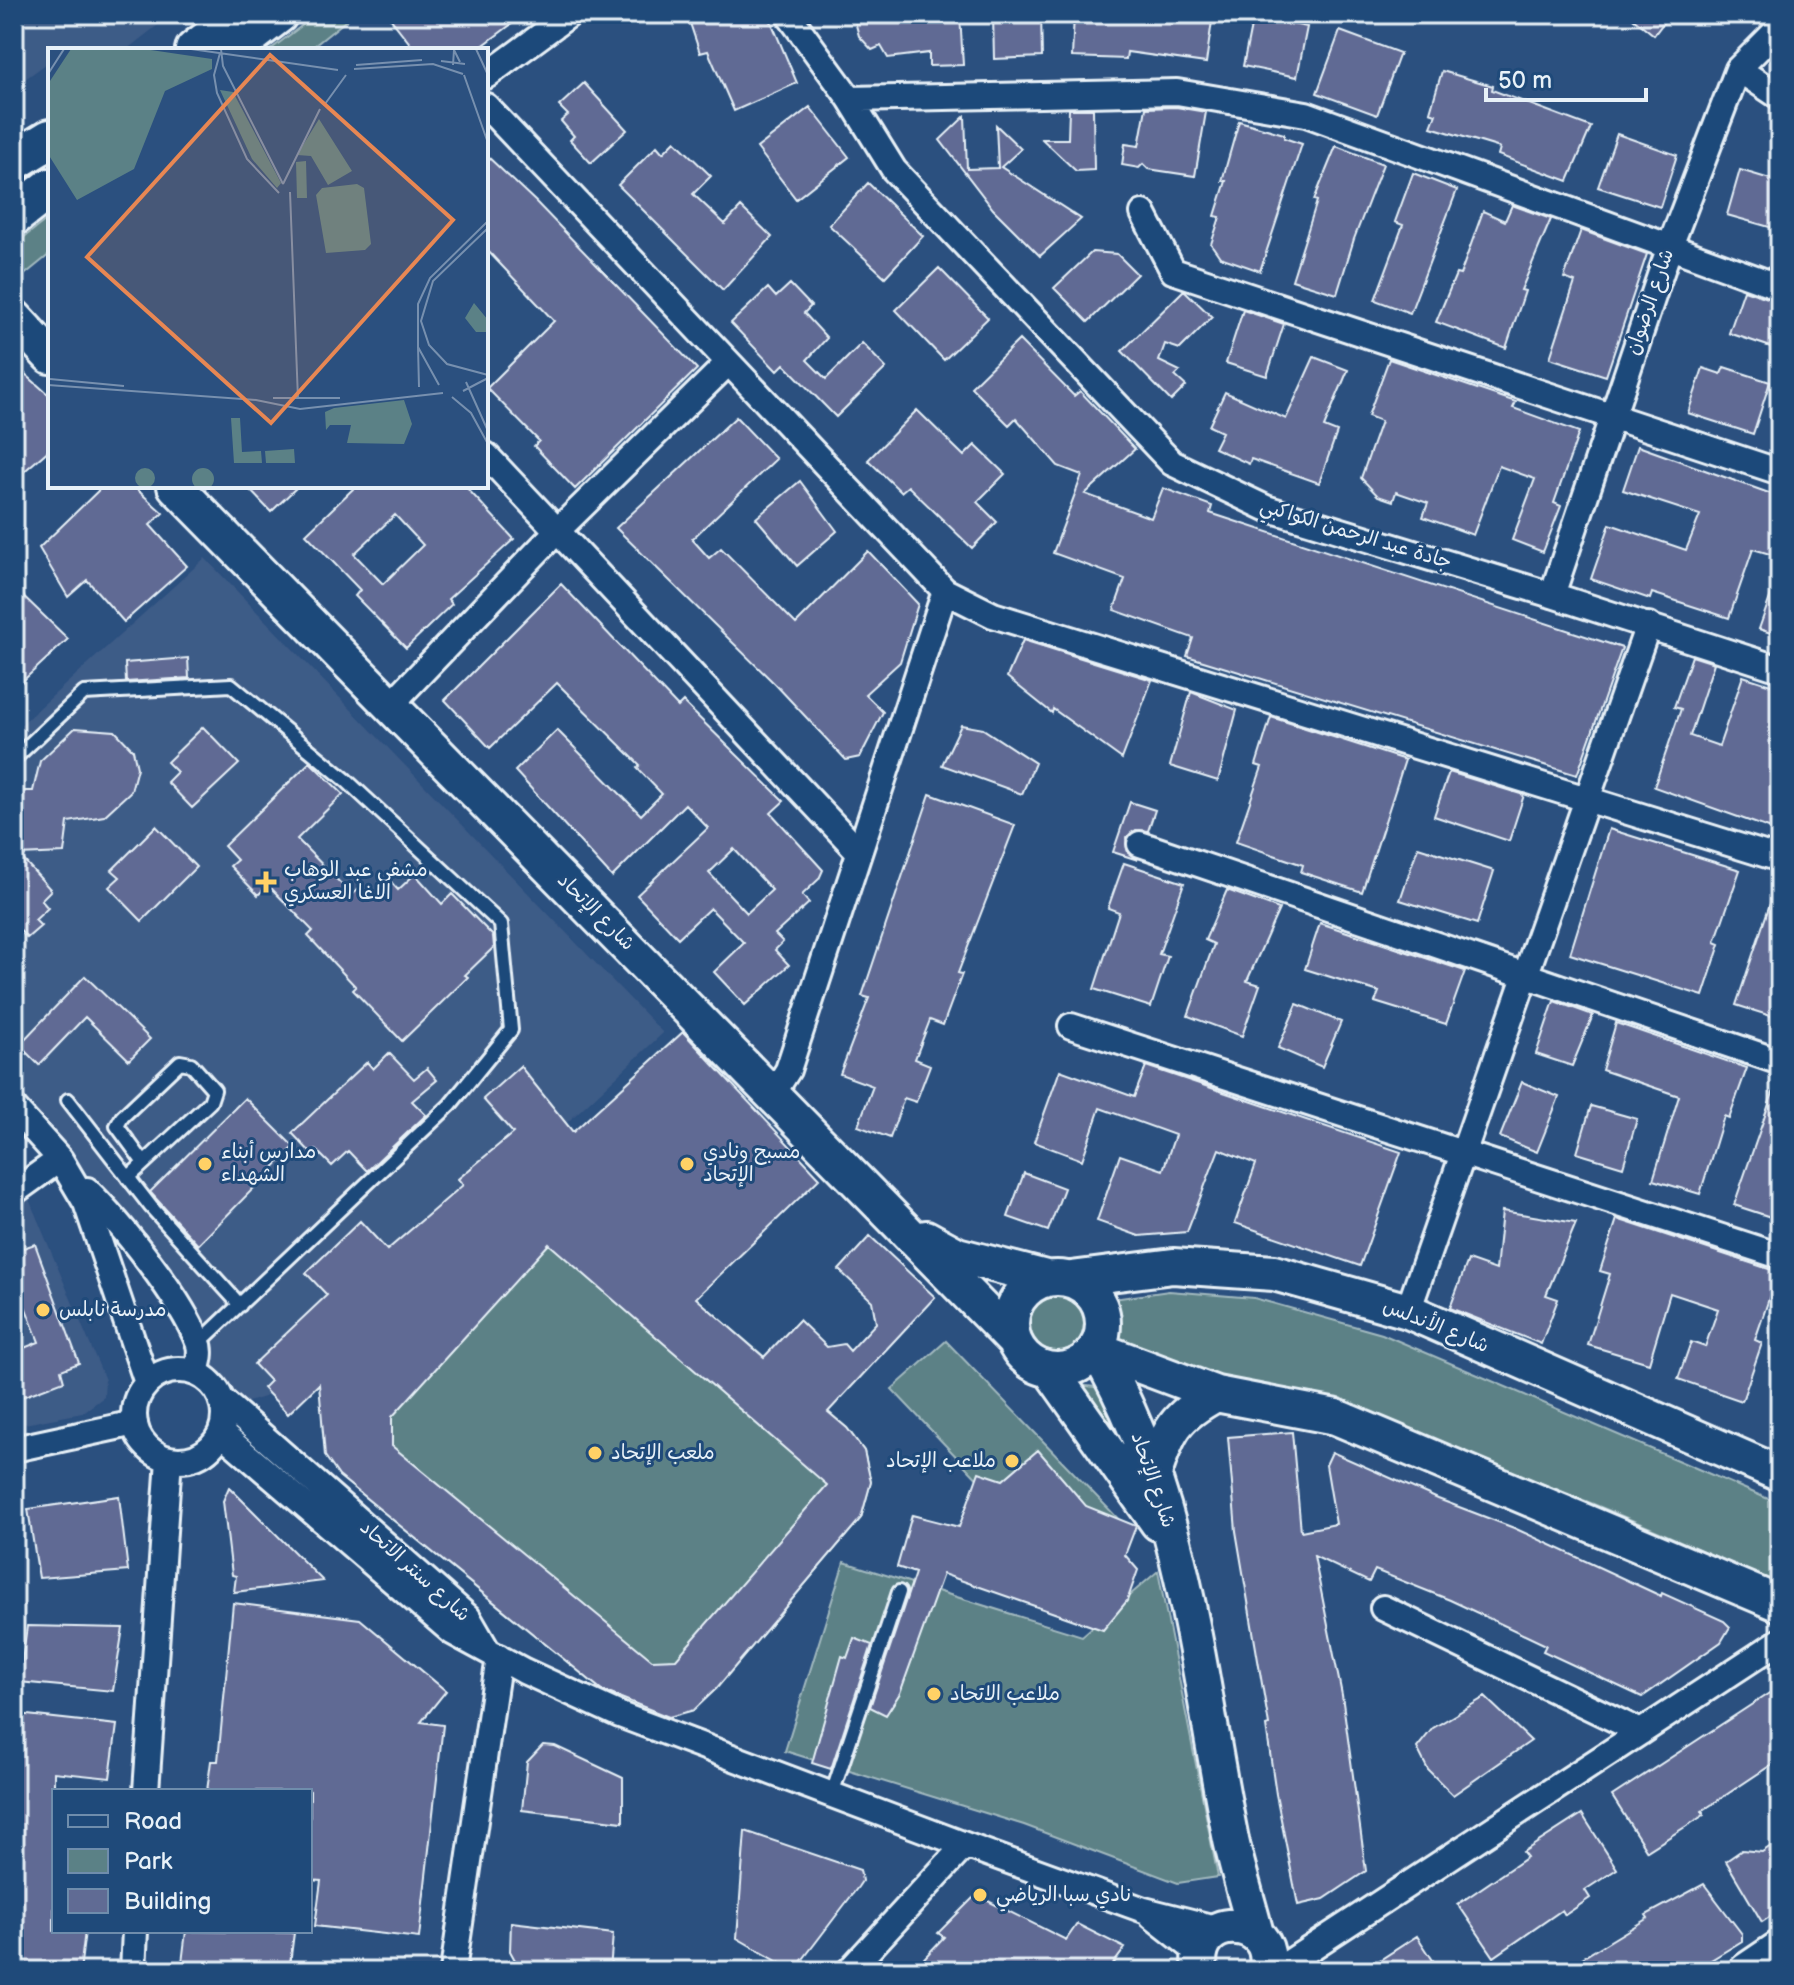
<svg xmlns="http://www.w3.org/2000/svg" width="1794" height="1985" font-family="'Balsamiq Sans','Playpen Sans Arabic',sans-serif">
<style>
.built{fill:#3e5b87}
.green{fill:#5b8186;stroke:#a2b9bf;stroke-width:2}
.building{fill:#606b94;stroke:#e8f1f8;stroke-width:2;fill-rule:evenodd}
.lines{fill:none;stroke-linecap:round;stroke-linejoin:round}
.lane-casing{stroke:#e8f1f8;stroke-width:18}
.street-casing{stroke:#e8f1f8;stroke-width:30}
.secondary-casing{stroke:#e8f1f8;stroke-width:40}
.primary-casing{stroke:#e8f1f8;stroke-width:44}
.lane{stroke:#1f4a7a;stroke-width:12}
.street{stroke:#1f4a7a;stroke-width:24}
.secondary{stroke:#1f4a7a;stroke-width:34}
.primary{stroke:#1f4a7a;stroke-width:38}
.poi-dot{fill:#ffd166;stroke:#1f4a7a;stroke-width:3}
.labels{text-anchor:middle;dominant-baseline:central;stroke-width:6;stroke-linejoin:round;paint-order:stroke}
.street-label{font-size:20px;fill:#e8f1f8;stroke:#1f4a7a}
.poi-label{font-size:20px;fill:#e8f1f8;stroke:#1f4a7a;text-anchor:start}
.inset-road{fill:none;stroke:#7790af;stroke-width:2}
.view{fill:#e88753;fill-opacity:0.15;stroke:#e88753;stroke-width:4}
.inset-edge{fill:none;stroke:#e8f1f8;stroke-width:4}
</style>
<rect width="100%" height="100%" fill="#2b507f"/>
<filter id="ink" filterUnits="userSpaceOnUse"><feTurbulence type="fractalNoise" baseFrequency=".0125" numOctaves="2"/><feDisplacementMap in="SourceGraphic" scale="16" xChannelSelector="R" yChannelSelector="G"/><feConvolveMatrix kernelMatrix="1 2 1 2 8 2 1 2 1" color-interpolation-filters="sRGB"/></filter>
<g filter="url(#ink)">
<!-- built -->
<path class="built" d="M14,14H172L126,50H50V61L14,87Z
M205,558L663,1033L279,1392L245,1403L206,1371L101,1203L14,1107V731Z
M26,1192L105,1380L104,1397L82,1413L14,1426V1201Z"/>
<!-- green -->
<path class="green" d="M317,14H354L309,50H270Z
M50,217V254L23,276L14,263V245Z
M575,1194L847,1428L864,1451L871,1482L861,1518L716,1689C691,1712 671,1720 637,1719L339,1476C320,1448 319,1422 328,1390Z
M1169,1291L1254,1298L1382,1334L1780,1504V1586C1681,1540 1580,1496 1477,1459C1356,1415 1230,1392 1111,1344L1112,1318L1106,1300Z
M1030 1324a27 27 0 1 1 54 0a27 27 0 1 1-54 0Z
M946,1341L1132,1533L1080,1587L892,1389Z
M1078,1385L1112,1389L1145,1468Z
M844,1562L1082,1636L1158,1571L1218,1877L1178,1883L1024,1825L785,1751Z"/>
<!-- building -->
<path class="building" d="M387,14H525L477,50H415Z
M693,14H768L797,83L734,111L708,51L700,53L690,23Z
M853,14H960L963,65L929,66V53L888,58L881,46L872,50L859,36Z
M993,14H1041L1042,57L994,59Z
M1074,14H1213L1206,63L1127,52L1126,59L1072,57Z
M1628,14H1670L1654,35Z
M1253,16L1307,27L1297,77L1243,66Z
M1340,31L1400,53L1377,115L1317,93Z
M1442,71L1493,86L1492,90L1591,127L1568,181L1498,155L1500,148L1431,127L1436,114L1430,112Z
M584,83L627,130L591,163L570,140L574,136L561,121L568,115L559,106Z
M810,107L849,157L796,199L757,148Z
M1176,107L1206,112L1195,176L1148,169L1143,164L1139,168L1122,165L1125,144L1139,146L1146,108Z
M1069,109H1093L1094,170L1076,171L1042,139H1068Z
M965,116L967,169L998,168L996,125L1021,149L1001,167L1081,219L1040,256L993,209L940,140Z
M1239,121L1284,134V138L1302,144L1260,271L1220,257L1211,244L1220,217L1215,216L1226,181H1222Z
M1617,134L1677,155L1660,207L1598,187Z
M675,141L711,176L693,194L725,224L741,207L772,237L723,290L618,185L657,146L663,153Z
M1336,146L1383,164L1354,239L1337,294L1292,280L1317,201L1314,200Z
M486,155L536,202L697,369L575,489L534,446L539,441L487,388L554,321L486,249Z
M1740,170L1780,182V230L1727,215Z
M1413,173L1457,190L1410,313L1375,300L1403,225L1395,222Z
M868,183L923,236L885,277L829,225Z
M1512,205L1551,219L1521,290L1525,291L1506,348L1436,322L1456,274L1460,275L1483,211L1505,221Z
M1581,230L1647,254L1606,376L1550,358L1575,282L1564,278Z
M1092,252L1117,254L1137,274L1088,322L1054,288Z
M939,268L988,318L944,360L896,310Z
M790,284L811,306L804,313L827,338L807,360L826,379L862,343L886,368L836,417L784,364L777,371L731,323L768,288L776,297Z
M1184,290L1212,317L1180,349L1165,344L1159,361L1180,371L1175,376L1186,386L1171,401L1122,351Z
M1744,290L1780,302V350L1729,333Z
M1243,310L1284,324L1267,376L1226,363Z
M1019,340L1074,396L1080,391L1135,449L1085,494L1151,518L1163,488L1212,506L1210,513L1622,648L1577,775L1187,656L1193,638L1114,610L1125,579L1053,553L1082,475L1058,466L1016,418L1009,425L971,387Z
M1314,357L1348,370L1324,427L1337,432L1319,483L1251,459L1249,464L1214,448L1222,432L1209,426L1225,392L1286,419Z
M1389,359L1516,402L1513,408L1579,432L1554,503L1561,506L1543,552L1512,540L1535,479L1499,466L1473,535L1423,517L1428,503L1396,492L1393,501L1378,496L1361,478L1381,421L1368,416Z
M14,364L50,396V449L14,480Z
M1724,367L1770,382L1753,434L1688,413L1703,368L1721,374Z
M917,410L964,456L975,445L1005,474L977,502L997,522L972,548L908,486L901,492L868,460Z
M736,417L776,459L692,539L709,558L721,548L796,624L868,551L918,604L900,662L865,694L883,712L860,757L846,760L776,685L616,528Z
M1638,446L1780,497V557L1753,549L1729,618L1652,593L1650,599L1591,579L1610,524L1686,550L1700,515L1623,490Z
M800,481L837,531L797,566L756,518Z
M103,486H133L163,513L150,525L187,566L124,622L87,580L68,597L39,548Z
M246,486H298L271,512Z
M356,486H465L514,539L448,599L452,604L406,648L355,596L360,590L306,534ZM395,515L423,545L383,584L354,554Z
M1777,578H1780V636L1759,629Z
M561,584L678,707L683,702L784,801L771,813L823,870L819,879L802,895L809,903L775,934L783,942L775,950L789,965L745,1005L714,972L744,943L710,908L678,938L637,895L708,828L685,804L612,877L515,771L557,730L641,815L662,794L637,768L640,765L557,683L490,748L445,700ZM734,849L772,890L747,913L709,873Z
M14,587L68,639L14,689Z
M1023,640L1152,680L1122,759L1053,709L1052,713L1007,677Z
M1692,656L1714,663L1690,736L1719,746L1743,676L1780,688V832L1654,787L1681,709L1674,707Z
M188,658L189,678L126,682L125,663Z
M1191,692L1237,710L1218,781L1170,766Z
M1271,717L1405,760L1362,892L1301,872L1303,865L1236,842L1262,767L1256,765Z
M961,725L983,729L1035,763L1022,794L942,765Z
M203,727L239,764L192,808L167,782L177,772L167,762Z
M75,728L115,731L133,750L137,768L131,791L104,816L68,822L64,853L19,855L51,890L41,900L48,908L35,920L41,926L27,938L14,924V791H33L40,761Z
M310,762L343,794L297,839L352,895L359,889L370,901L391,882L398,890L415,874L442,904L452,894L493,936L494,947L465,975L468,977L402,1041L353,990L356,987L308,936L313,931L268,885L258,895L230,866L237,860L224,846Z
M1449,772L1524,795L1509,841L1434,816Z
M930,794L1015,825L958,973L962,974L943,1025L930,1020L915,1059L930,1065L916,1102L904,1098L890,1138L858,1126L873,1086L840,1074L869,998L862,996Z
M1130,802L1155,810L1148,831L1136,830L1126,838L1128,853L1138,860L1113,852Z
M156,826L196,867L142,921L109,887L120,877L112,870Z
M1609,829L1740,870L1715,942L1720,944L1703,996L1570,954Z
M1418,847L1494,871L1477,924L1400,900Z
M1124,863L1184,883L1159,954L1168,956L1151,1007L1094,989L1119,912L1108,908Z
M1778,880L1780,881V1019L1736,1005Z
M1227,890L1279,909L1247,981L1260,985L1242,1036L1188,1016L1214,944L1205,940Z
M1320,923L1465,971L1446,1024L1375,1002L1379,992L1305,969Z
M85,976L150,1039L129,1060L85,1017L39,1065L19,1045Z
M1554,1001L1593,1015L1572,1066L1536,1054Z
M1297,1004L1341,1022L1322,1067L1278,1048Z
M1616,1023L1747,1068L1729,1118L1724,1116L1700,1194L1653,1180L1679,1096L1602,1070Z
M683,1032L820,1178L696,1298L764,1357L799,1320L827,1347L844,1344L850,1351L876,1323L872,1301L839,1270L870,1236L935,1297L828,1412L847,1428L864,1451L871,1482L861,1518L716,1689L694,1710L669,1717L603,1691L339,1476L325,1456L319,1384L288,1414L263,1388L270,1381L254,1364L327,1295L306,1273L360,1221L387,1250L463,1185L458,1179L513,1133L483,1099L520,1066L573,1132ZM549,1244L827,1485L676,1659L652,1660L392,1446V1417Z
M389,1053L414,1079L427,1068L437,1080L412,1101L426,1115L367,1171L348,1151L332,1166L316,1150L312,1154L292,1133L367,1062L373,1069Z
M1146,1066L1401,1152L1360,1266L1235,1223L1256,1164L1219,1149L1187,1232L1139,1236L1097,1221L1120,1155L1163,1170L1175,1135L1100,1108L1082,1160L1034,1142L1060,1070L1134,1097Z
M1777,1081L1780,1082V1220L1734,1205Z
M1522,1082L1559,1097L1537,1152L1500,1137Z
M245,1098L294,1147L198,1245L150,1192Z
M1591,1106L1637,1119L1623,1167L1577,1153Z
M1024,1173L1064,1188L1048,1231L1008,1217Z
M1502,1211L1576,1223L1546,1295L1558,1299L1541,1344L1450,1308L1468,1260L1496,1270Z
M1617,1219L1778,1272L1755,1340L1762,1343L1742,1401L1678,1379L1691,1342L1705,1347L1718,1309L1670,1293L1649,1363L1588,1345L1610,1274L1600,1271Z
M35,1244L79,1363L61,1370L64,1381L14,1400V1352L39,1342L14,1278V1251Z
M1292,1432L1301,1531L1336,1524L1326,1465L1332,1452L1438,1499L1514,1528L1661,1596L1662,1593L1724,1621L1730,1627L1721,1642L1642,1697L1543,1651L1546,1645L1450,1600L1375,1570L1369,1582L1314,1556L1342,1695L1366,1871L1324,1899L1298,1905L1276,1794L1266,1726L1269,1725L1236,1531L1228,1437Z
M1038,1450L1086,1506L1136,1526L1125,1555L1138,1570L1127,1601L1103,1630L943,1574L900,1693L886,1715L870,1707L915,1573L897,1567L912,1515L959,1527L979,1472L1003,1480Z
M229,1487L323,1581L234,1592L236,1576L232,1575L223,1501Z
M119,1496L128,1571L39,1578L28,1509Z
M233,1603L360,1619L446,1691L421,1722L443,1725L419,1938L315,1926L321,1881L310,1880V1791H207L211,1761H218Z
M27,1626L123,1628L113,1691L19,1682Z
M854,1638L872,1645L831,1769L812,1763L842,1656L847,1658Z
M1780,1686V1759L1702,1811L1704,1815L1647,1851L1612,1796Z
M1485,1697L1531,1741L1453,1795L1428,1770L1417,1748L1433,1728Z
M18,1714L117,1725L110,1778L54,1772V1931H85L80,1971H14V1749Z
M543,1745L555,1746L623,1778V1822L522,1810L527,1762Z
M1582,1814L1617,1869L1585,1890L1590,1898L1565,1915L1562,1910L1494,1957L1458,1904L1527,1857L1523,1852Z
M745,1831L860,1870L862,1881L858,1887L794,1971L737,1938Z
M1780,1840V1910L1762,1922L1726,1861L1742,1850L1762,1852Z
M1704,1884L1742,1934V1941L1693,1971H1561L1648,1918L1646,1915Z
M976,1895L1066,1940L1077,1924L1125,1948L1108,1971H912L944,1937L938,1933Z
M511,1922L613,1934L610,1971H521L510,1951Z
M186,1931L294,1933L289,1971H181Z
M1417,1936L1440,1971H1363Z"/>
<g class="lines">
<!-- lane casing -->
<g class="lane-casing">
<path id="lane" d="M14,759L84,693L231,685L346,780L501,924L511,1030L450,1105L199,1343
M68,1100L151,1207L240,1305
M128,1178L210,1102L214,1090L191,1064L180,1062L122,1117L117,1126L144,1163
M832,1794L899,1592"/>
</g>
<!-- street casing -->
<g class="street-casing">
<path id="street" d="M788,14L850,99L894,170L1172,463L1266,508L1552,595L1780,669
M1738,69L1780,97
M486,76L570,14
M850,99L1177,92L1306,114L1780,287
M486,106L945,591L993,615L1780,859
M1143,213L1173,271L1780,472
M486,455L859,852
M1552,595L1670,246L1738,69L1780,27
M393,707L402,693L557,531L728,363
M1140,844L1780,1062
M1071,1026L1780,1256
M774,1092L788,1070L945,591
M14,1108L60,1159L86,1203L147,1383
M87,1190C121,1223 181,1298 198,1342C202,1351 199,1362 196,1372
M14,1192L60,1159
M1408,1311L1648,625
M134 1415a45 45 0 1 1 90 0a45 45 0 1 1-90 0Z
M223,1401L468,1617L486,1648
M221,1433L452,1632L524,1671L620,1715L965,1845L1144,1910L1219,1929
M14,1449L135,1423
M1383,1608L1641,1732
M146,1791L169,1459
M1152,1916L1199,1953
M133,1971L135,1931
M453,1971L499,1657
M849,1971L965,1845
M1276,1971L1780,1641"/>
</g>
<!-- secondary casing -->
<g class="secondary-casing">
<path id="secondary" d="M14,317L50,356
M175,486L1013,1340
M926,1238L957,1255L1046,1278
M1011 1324a46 46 0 1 1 92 0a46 46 0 1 1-92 0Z
M1071,1279L1173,1266L1274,1273L1408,1311L1780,1474
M1096,1349L1216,1394L1336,1417L1780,1604
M1096,1349C1185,1499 1197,1672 1231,1840C1238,1871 1248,1903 1256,1934
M1050,1370L1158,1523
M1154,1474C1168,1430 1175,1416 1216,1394
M1200,1971C1190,1909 1280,1915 1266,1971
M1746,1971L1780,1948"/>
</g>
<!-- primary casing -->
<g class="primary-casing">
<path id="primary" d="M195,50L242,14
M231,50L278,14
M14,161L50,139
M14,216L50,188"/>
</g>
<!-- lane -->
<use href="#lane" class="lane"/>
<!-- street -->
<use href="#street" class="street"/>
<!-- secondary -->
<use href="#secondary" class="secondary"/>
<!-- primary -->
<use href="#primary" class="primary"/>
</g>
</g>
<!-- markers -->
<g class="poi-dot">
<path d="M262 870h8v8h8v8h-8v8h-8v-8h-8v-8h8z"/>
<circle cx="205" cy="1164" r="8"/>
<circle cx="687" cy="1164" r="8"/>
<circle cx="43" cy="1310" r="8"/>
<circle cx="595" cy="1453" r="8"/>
<circle cx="1012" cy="1461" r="8"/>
<circle cx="934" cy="1694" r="8"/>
<circle cx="980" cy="1895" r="8"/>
</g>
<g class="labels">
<!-- street labels -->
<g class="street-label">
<text transform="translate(1650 302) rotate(-71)">شارع الرضوان</text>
<text transform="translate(1356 534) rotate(17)">جادة عبد الرحمن الكواكبي</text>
<text transform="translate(596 912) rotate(45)">شارع الإتحاد</text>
<text transform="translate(1436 1326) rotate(22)">شارع الأندلس</text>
<text transform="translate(1153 1480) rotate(71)">شارع الإتحاد</text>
<text transform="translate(415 1571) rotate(42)">شارع سنتر الاتحاد</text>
</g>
<!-- poi labels -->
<g class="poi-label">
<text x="284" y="870">مشفى عبد الوهاب<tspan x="284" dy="23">الاغا العسكري</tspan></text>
<text x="221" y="1152">مدارس أبناء<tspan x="221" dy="23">الشهداء</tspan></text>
<text x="703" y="1152">مسبح ونادي<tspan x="703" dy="23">الإتحاد</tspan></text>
<text x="59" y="1310">مدرسة نابلس</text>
<text x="611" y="1453">ملعب الإتحاد</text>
<text x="996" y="1461" text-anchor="end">ملاعب الإتحاد</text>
<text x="950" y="1694">ملاعب الاتحاد</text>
<text x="996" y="1895">نادي سبا الرياضي</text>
</g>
</g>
<!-- overview -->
<g transform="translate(48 48)">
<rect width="440" height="440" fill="#2b507f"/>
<path d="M23,1H96L164,11V21L117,43L86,121L29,152L0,106V36ZM172,42L185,44L233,135L229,140L204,111ZM271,71L304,123L280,137L263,108L249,107ZM258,113L259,150H249L248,114ZM309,136L316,140L323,196L317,202L278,205L268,147L274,140ZM426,255L440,272L438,284H428L417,270ZM356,352L364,376L356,396L299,395L303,377H282L278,382L277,364L286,360ZM183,370H192L194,404L213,403L214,415H186ZM246,401L247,415H218L217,403ZM87 430a10 10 0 1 1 20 0a10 10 0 1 1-20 0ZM144 431a11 11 0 1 1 22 0a11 11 0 1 1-22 0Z" fill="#5b8186"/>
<path class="inset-road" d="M143,1L290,22M173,1L175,18L235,136M428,1L440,27M172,5L166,27L169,45L199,111L231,145M393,13L417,16M308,17L374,12M405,17L406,2L412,14M306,21L385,16L415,26M0,26L16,1M416,27L440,95M277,56L298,27M235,136L272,61M242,144L250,351M440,180L385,233L373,273L381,297L399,316L440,327M370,299L371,339M2,331L76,338M418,334L440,383M0,337L208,352L252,361L395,345M391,337L370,299V256L382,230L440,173M415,343L440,330M404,349L423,365L440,396M225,350H292"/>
<path class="view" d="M222,7L405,172L223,375L39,209Z"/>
<rect width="440" height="440" class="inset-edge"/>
</g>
<!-- margin -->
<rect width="1794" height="1985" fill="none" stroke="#1f4a7a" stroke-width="48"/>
<rect x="24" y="24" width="1746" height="1937" fill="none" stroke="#e8f1f8" stroke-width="3" filter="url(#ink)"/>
<!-- legend -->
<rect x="52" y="1789" width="260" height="144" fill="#1f4a7a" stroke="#6f8dac" stroke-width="2"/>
<rect x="68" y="1815" width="40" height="12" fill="#1f4a7a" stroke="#6f8dac" stroke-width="2"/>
<text x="124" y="1829" font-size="24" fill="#e8f1f8">Road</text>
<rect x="68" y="1849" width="40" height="24" fill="#5b8186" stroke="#6f8dac" stroke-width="2"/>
<text x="124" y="1869" font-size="24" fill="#e8f1f8">Park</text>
<rect x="68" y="1889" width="40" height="24" fill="#606b94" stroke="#6f8dac" stroke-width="2"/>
<text x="124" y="1909" font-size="24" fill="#e8f1f8">Building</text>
<!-- scale -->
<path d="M1486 88v12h160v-12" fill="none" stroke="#e8f1f8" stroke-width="4"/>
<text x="1498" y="88" font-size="24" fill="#e8f1f8" stroke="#1f4a7a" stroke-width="6" paint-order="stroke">50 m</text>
</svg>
